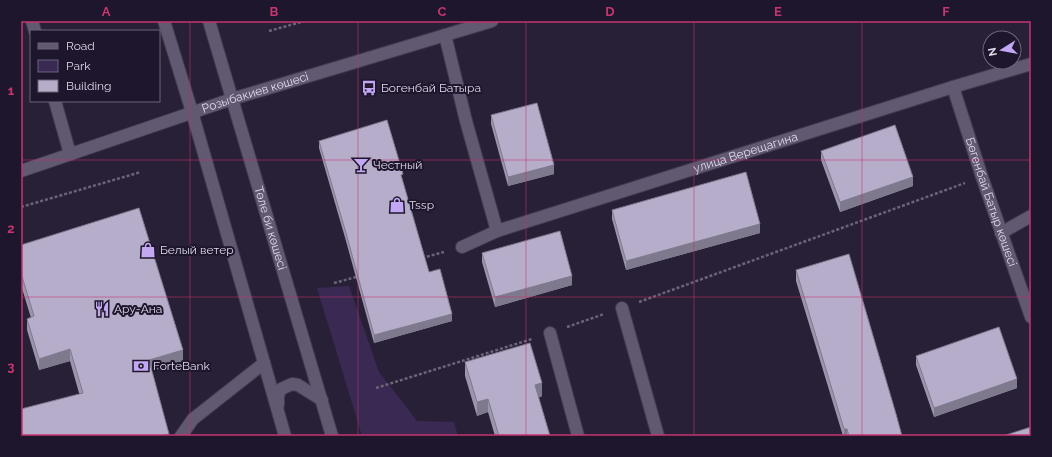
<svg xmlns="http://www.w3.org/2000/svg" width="1052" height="457" font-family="Raleway,sans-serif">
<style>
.green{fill:#3a2953}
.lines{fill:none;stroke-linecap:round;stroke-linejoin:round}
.service-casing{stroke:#423b4e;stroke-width:14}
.minor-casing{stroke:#423b4e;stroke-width:14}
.secondary-casing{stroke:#423b4e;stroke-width:14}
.path{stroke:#6b6478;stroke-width:2.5;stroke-dasharray:3 2;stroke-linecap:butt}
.service{stroke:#615872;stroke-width:12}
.minor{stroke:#615872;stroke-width:12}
.secondary{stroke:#615872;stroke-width:12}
.wall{fill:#9d95ae}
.shaded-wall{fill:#7f798d}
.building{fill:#b6adca;stroke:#7f798d}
.grid{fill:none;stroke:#c63570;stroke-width:1;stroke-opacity:0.55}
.labels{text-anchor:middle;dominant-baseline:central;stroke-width:4;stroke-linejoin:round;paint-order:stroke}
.poi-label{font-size:12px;fill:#dfdaea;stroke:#1e162c;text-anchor:start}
.street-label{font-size:12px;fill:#dfdaea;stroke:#1e162c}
.neatline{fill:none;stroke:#c63570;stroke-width:1.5}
.grid-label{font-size:13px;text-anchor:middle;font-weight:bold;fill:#c63570}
</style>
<rect width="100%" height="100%" fill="#282036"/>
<!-- green -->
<path class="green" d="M349,286L379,372L417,421L454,422L458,436H362L317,288Z"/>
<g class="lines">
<!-- service casing -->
<g class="service-casing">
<path id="service" d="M32,21L35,31
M55,101L70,154
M1001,233L1031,216
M622,308L658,436
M550,333L578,436
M181,436L193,419L264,363"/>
</g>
<!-- minor casing -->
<g class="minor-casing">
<g id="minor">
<path d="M445,35L466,121L497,231"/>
<path id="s1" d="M953,87L982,177L1031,317"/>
<path id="s2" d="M462,247L497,231L953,87L1031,64"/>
</g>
</g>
<!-- secondary casing -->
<g class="secondary-casing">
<g id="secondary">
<path d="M164,21L192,112L285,436"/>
<path id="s3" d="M209,21L332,436"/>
<path id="s4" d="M21,171L232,99L492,21"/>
<path d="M278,405V395L281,389L292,384L298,385L322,400"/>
</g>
</g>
<!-- path -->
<path class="path" d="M269,31L305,21
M21,207L141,172
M422,258L444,252
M334,283L360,276
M639,302L965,183
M567,327L604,314
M376,388L532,339"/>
<!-- service -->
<use href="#service" class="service"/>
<!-- minor -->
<use href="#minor" class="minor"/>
<!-- secondary -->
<use href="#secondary" class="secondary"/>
</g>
<!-- wall -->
<path class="wall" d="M491,115L554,174L508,186L491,124Z
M319,141L403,182L429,272L452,321L374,343L346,241L319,148Z
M821,151L913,186L840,212L821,160Z
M612,210L760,233L626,270L612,219Z
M21,245L183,361L152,371L169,436L79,393L70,361L39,370L27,330V319L31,318L21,285Z
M482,253L572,285L495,307L482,262Z
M796,270L902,436H843L796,281Z
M916,356L1017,388L934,417L916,365Z
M465,362L542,396L538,398L550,436H495L488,412L477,416L465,376Z"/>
<!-- shaded-wall -->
<path class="shaded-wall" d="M554,165V174L508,186V177Z
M913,177V186L840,212V202Z
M760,224V233L626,270V261Z
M572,276V285L495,307V297Z
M452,314V321L374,343V335Z
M70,349V361L39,370V359Z
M183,350V361L149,372V360Z
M1017,379V388L934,417V408Z
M542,383V396L535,399V385Z
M488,399V412L477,416V402Z
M844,429H847V436H844Z
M169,434V436H161Z"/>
<!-- building -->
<path class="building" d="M537,103L554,165L508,177L491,115Z
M387,120L403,174L401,175L429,272L440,269L452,314L374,335L346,233L319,141Z
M895,125L913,177L840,202L821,151Z
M746,172L760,224L626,261L612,210Z
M139,208L183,350L149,360L169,434L161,436H21V409L83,393L70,349L39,359L27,319L34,316L21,273V245Z
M560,231L572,276L495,297L482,253Z
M849,254L896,414L902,436H849L847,429H844L796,270Z
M999,327L1017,379L934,408L916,356Z
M530,343L542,383L535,385L550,436H499L488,399L477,402L465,362Z
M1031,427V436H1003Z"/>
<!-- grid -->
<path class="grid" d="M190,21V436M358,21V436M526,21V436M694,21V436M862,21V436M21,160H1031M21,297H1031"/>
<!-- icons -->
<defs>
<g id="bus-bare" transform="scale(1.2)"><path d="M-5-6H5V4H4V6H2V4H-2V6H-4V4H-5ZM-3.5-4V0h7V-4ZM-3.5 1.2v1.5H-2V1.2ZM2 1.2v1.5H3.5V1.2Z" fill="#c2a7f2" stroke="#1e162c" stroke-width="2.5" paint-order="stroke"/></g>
<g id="bar-bare" transform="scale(1.2)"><path d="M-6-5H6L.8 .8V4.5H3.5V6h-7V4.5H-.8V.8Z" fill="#c2a7f2" stroke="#1e162c" stroke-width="2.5" paint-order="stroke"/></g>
<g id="shop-bare" transform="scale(1.2)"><path d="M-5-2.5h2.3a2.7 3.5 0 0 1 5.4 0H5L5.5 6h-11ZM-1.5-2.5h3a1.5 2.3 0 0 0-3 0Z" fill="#c2a7f2" stroke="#1e162c" stroke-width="2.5" paint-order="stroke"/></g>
<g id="restaurant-bare" transform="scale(1.2)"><path d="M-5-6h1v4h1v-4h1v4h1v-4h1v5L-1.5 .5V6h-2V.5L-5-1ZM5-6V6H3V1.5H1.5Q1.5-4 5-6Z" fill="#c2a7f2" stroke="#1e162c" stroke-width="2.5" paint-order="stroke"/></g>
<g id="bank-bare" transform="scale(1.2)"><path d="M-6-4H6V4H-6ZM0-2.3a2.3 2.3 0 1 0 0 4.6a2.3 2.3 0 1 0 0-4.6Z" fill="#c2a7f2" stroke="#1e162c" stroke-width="2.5" paint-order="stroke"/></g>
</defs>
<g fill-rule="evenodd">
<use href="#bus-bare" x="369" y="88"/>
<use href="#bar-bare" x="361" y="165"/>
<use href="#shop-bare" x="397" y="205"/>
<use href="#shop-bare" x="148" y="250"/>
<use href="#restaurant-bare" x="102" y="309"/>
<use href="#bank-bare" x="141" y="366"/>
</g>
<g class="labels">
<!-- poi labels -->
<g class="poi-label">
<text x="381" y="88">Богенбай Батыра</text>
<text x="373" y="165">Честный</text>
<text x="409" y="205">Tssp</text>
<text x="160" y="250">Белый ветер</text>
<text x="114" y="309">Ару-Ана</text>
<text x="153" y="366">ForteBank</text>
</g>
<!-- street labels -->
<g class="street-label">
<text stroke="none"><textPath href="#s4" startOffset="247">Розыбакиев көшесі</textPath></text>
<text stroke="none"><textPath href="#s2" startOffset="299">улица Верещагина</textPath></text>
<text stroke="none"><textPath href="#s1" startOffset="121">Бөгенбай Батыр көшесі</textPath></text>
<text stroke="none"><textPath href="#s3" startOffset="216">Төле би көшесі</textPath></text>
</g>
</g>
<!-- border -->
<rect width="1052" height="457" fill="none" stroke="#1e162c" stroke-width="44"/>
<!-- legend -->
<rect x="30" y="30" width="130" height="72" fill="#1e162c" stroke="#6b6478"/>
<rect x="38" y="43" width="20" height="6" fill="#615872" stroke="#6b6478"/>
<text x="66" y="50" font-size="12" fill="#dfdaea">Road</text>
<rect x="38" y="60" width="20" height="12" fill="#3a2953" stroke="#6b6478"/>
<text x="66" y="70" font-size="12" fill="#dfdaea">Park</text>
<rect x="38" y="80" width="20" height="12" fill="#b6adca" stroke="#6b6478"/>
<text x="66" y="90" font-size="12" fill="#dfdaea">Building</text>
<!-- north arrow -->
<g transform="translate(1002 50) rotate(259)"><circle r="19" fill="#1e162c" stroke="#6b6478"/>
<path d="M0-3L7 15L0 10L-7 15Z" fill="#c2a7f2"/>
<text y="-6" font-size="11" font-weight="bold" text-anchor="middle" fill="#dfdaea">N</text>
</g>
<rect x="22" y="22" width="1008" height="413" class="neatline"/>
<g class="grid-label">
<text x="106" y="16">A</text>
<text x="274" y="16">B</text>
<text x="442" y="16">C</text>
<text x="610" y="16">D</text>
<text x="778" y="16">E</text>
<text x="946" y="16">F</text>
<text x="11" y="95">1</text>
<text x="11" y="233">2</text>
<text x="11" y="371">3</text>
</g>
</svg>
